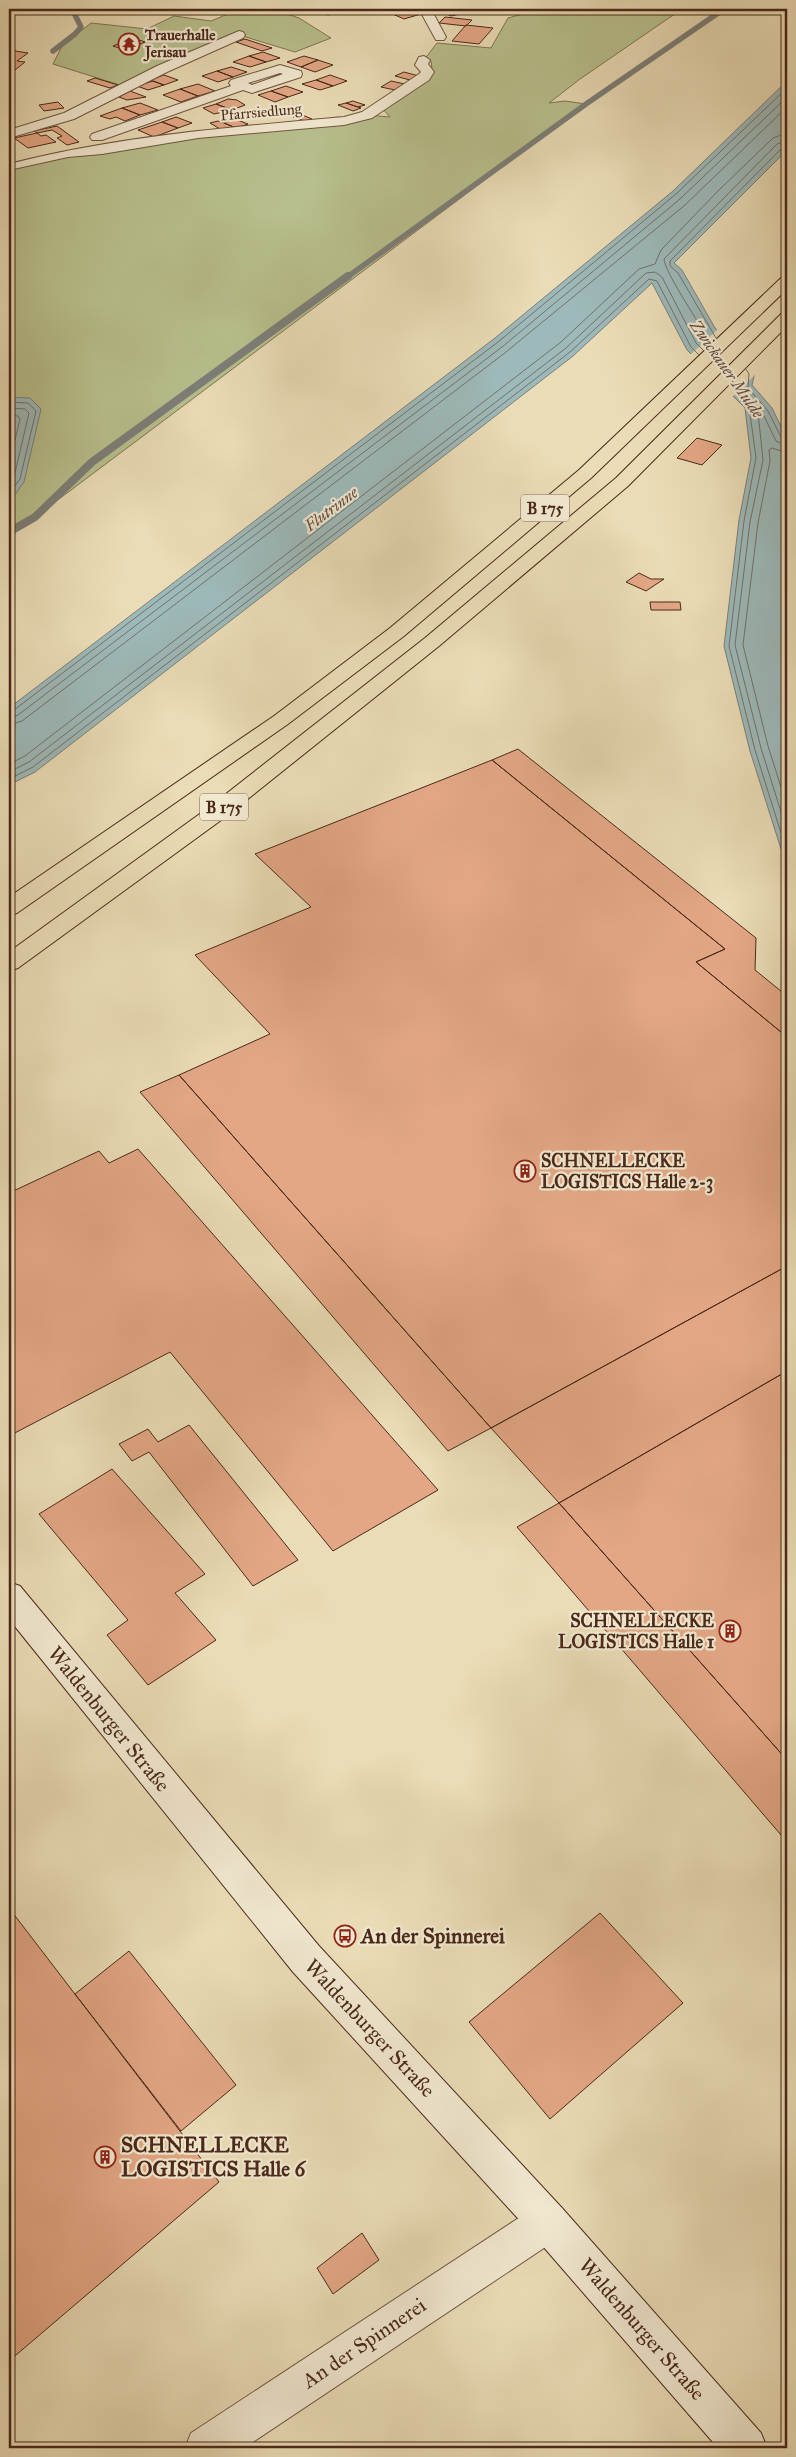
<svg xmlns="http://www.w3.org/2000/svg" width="796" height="2457" font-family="'IM FELL Great Primer',serif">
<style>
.green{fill:#b8c08d;stroke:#817454}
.water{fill:#9db9b9;stroke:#7c7f79}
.pier{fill:#eadcb6}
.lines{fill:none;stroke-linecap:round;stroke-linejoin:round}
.shore{stroke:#74716a;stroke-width:1}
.stream-far1{stroke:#7c7f79;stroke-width:5.5}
.stream{stroke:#7c7f79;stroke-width:8}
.building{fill:#e3a785;stroke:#4a291a}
.street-casing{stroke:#725641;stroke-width:2}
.secondary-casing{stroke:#4a291a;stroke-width:2}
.primary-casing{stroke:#4a291a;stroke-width:2}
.street{fill:#f1e8d0;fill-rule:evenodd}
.secondary{fill:#f1e8d0;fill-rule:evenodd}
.primary{fill:#eadcb6;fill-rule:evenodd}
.labels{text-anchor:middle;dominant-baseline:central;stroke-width:4.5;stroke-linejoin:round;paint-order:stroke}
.far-poi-label{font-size:15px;font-weight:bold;fill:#4a291a;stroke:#f1e8d0;text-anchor:start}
.far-street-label{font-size:15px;fill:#4a291a;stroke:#f1e8d0}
.far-water-label{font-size:16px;font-style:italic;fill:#5f4d42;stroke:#f1e8d0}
.shield{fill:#f1e8d0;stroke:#7c6251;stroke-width:1}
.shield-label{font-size:16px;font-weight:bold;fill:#4a291a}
.poi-label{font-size:18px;font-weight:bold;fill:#4a291a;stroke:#f1e8d0;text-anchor:start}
.near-street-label{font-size:21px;fill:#4a291a;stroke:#f1e8d0}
.near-poi-label{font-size:21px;font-weight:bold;fill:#4a291a;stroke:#f1e8d0;text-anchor:start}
</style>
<rect width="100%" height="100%" fill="#eadcb6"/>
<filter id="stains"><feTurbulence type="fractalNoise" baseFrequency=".004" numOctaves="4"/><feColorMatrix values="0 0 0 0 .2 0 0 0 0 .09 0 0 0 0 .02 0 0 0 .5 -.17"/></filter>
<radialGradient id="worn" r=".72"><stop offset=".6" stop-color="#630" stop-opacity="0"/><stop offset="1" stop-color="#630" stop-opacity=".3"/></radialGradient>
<!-- green -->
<path class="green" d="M240,9H272L299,18L331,38L295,52L239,35L126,87L53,64L62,46L91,23L147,29L174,16L211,21Z
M541,9H682L580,79L549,103L565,101L586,104L35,517L9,532V169L68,153L367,115L390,117L382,108L427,77L432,69L431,61L424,60L437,43L491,48L508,18Z"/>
<!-- water -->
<path class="water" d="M787,81V150L674,263L682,270L715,328L755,372L752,385L772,408L787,439V868L750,751L724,646L739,520L751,458L745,408L687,350L652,283L573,356L35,772L9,785V708L495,338L673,191Z
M9,397L30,398L41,409L24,482L9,503Z"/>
<!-- pier -->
<path class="pier" d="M718,329L758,372L731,398L689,356Z"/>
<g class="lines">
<!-- shore -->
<path class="shore" d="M716,338L678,273L670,266V261L782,148L787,147
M712,342L705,334C696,318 665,272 664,259L777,144L787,140
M746,369L749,374L748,388L768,411L781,437L787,439
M730,386L749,406L756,458L744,521L729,646L755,750L787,852
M9,402L28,403L36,411L20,479L9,494
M9,408L25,409L29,413L14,477L9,484
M9,415L18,416L20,419L9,465
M787,446L776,441L763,414L758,412L763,460L750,522L735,645L761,748L787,831
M787,453L772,448L769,450L770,461L758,523L743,645L768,746L787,806
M9,711L14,710L498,342L676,194L787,88
M9,718L18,715L502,347L680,199L787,97
M9,725L22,721L506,352L685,205L787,107
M9,764L25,756L561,342L639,269L655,264L661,250L718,191L773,138L787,133
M9,772L29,762L566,348L646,273L655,272L662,277L696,343L703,350
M9,779L33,767L570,352L649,279L657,281L691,347L699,355"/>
<!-- stream-far1 -->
<path class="stream-far1" d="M53,51L75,34L81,27L72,9
M346,278L586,104L724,9"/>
<!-- stream -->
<path class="stream" d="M9,532L35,517L92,462L348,276"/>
</g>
<!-- building -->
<path class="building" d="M332,9L345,10L328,15L319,11Z
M379,9H394L404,13L395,15Z
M448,9H482L451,16L440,11Z
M412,11L421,14L404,19L395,15Z
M445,17L472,20L466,26L439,23Z
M466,25L493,28L479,44L452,41Z
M133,38L145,42L126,50L113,46Z
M245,39L272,48L262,51L236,42Z
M9,50L28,53L17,61L25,62L15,70L9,69Z
M263,52L280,58L266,62L249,56Z
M249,56L266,62L250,67L233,62Z
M304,56L318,60L301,67L287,62Z
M318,60L333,65L315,72L301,67Z
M231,67L247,72L233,77L217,71Z
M217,71L233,77L218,82L202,76Z
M404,72L419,76L410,80L395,76Z
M164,75L178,80L164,85L150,80Z
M330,75L347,81L333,86L316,80Z
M95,78L118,85L110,88L87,81Z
M316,80L333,86L320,90L302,84Z
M153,81L164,85L148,90L137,86Z
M391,81L405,84L395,90L381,87Z
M198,84L215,91L198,96L180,89Z
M286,86L303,92L288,97L271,91Z
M180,89L198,96L181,102L163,95Z
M130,91L146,97L127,100L119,97Z
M271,91L288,97L275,102L258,95Z
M228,99L237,100L245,105L232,110L216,104Z
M353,101L365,105L358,107L346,103Z
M58,102L64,108L44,111L39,105Z
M140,103L158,110L140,115L122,108Z
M346,103L361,108L353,111L338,105Z
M216,104L232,110L214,114L203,108Z
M122,108L140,115L125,121L116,117L110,119L100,116Z
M300,114L312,119L305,121L293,117Z
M176,117L192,123L178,128L162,122Z
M235,119L248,124L236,128L224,123Z
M218,121L224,123L236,128L220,129L210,123Z
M162,122L178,128L154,137L138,130Z
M57,126L79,142L67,145L57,138L62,136L52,130L37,133L34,131Z
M37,133L41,136L46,135L56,142L28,148L14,138Z
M697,438L722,445L702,465L677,458Z
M639,573L651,579H664L646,591L626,582Z
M650,602H680L681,610H651Z
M518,749L756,938L755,970L787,996V1037L696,962L725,949L492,760Z
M492,760L725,949L696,962L787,1037V1266L491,1428L179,1075L270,1034L195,955L311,907L255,854Z
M179,1075L491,1428L448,1451L140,1092Z
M138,1149L438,1490L333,1551L170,1352L9,1436V1193L99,1151L109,1163Z
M787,1266V1371L559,1503L491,1428Z
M787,1371V1760L559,1503Z
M189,1425L298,1560L253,1586L149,1452L132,1461L119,1444L148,1429L158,1442Z
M112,1469L205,1574L175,1593L216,1640L148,1685L107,1635L128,1620L39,1514Z
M559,1503L787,1760V1842L517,1527Z
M9,1908L219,2182L9,2361Z
M600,1913L683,2003L550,2119L469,2022Z
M129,1951L236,2085L181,2131L75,1994Z
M362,2233L379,2260L333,2294L317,2268Z"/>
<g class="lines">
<!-- street casing -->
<g class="street-casing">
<path id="street" d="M419,9H431L446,37L444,40H436Z
M239,31L243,32L245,35L243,38L167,72L74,119L9,138V130L64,113L157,66Z
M424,56L430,60L428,64L434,72L429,80L372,118L344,125L198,138L102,154L68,157L9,170V164C118,136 231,127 344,117L362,112L419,74L421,72L415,65L419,57Z
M280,65L301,71L302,74L301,77L252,93L243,90L102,140H92L90,137L92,134L231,86L229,83L231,80ZM280,73L283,74L252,85L248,83Z
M548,2202L562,2208L568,2222L562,2236L244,2448H185L191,2433L534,2208Z"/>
</g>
<!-- secondary casing -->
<g class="secondary-casing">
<path id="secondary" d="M9,1582L20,1586L319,1946L562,2208L761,2433L767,2448H718L534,2236L293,1972L9,1619Z"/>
</g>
<!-- primary casing -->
<g class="primary-casing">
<path id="primary" d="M787,276V289L591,478L404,636L288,724L17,913L9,915V897L274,716L390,628L579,470L781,278Z
M787,312V326L628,486L439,646L224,818L18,968L9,971V952L208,808L425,638L616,478L781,314Z"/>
</g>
<!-- street -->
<use href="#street" class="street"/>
<!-- secondary -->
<use href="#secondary" class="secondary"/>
<!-- primary -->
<use href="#primary" class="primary"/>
</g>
<!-- icons -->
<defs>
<g id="temple-ring" transform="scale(1.125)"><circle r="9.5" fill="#f1e8d0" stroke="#8f2418" stroke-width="1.5"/><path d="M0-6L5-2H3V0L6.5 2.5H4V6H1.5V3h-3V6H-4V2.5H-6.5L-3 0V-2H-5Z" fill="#8f2418"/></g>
<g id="building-ring" transform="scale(1.125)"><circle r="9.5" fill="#f1e8d0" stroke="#8f2418" stroke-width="1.5"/><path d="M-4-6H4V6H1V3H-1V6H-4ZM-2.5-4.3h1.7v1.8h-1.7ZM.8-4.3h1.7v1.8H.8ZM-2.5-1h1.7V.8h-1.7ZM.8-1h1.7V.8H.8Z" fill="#8f2418"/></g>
<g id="bus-ring" transform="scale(1.125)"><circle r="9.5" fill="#f1e8d0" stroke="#8f2418" stroke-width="1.5"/><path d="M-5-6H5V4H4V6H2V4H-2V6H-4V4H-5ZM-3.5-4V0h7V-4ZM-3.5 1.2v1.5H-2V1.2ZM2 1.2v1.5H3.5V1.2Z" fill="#8f2418"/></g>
</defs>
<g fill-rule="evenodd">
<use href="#temple-ring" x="129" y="44"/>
<use href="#building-ring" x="525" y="1171"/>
<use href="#building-ring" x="730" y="1631"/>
<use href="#bus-ring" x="345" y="1936"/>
<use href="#building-ring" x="105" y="2157"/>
</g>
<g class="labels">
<!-- far-poi labels -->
<g class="far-poi-label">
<text x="145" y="35">Trauerhalle<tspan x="145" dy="17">Jerisau</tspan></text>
</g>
<!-- far-street labels -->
<g class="far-street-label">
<text transform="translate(261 112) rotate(-5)">Pfarrsiedlung</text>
</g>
<!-- far-water labels -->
<g class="far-water-label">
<text transform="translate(727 369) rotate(55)">Zwickauer Mulde</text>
<text transform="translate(331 509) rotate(-37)">Flutrinne</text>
</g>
<!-- shield labels -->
<g class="shield">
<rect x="521" y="494.5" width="48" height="27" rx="4"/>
<rect x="200" y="793.5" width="48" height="27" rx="4"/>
</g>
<g class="shield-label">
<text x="545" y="508">B 175</text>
<text x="224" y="807">B 175</text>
</g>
<!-- poi labels -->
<g class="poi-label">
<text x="541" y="1161">SCHNELLECKE<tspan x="541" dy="21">LOGISTICS Halle 2-3</tspan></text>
<text x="714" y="1621" text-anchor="end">SCHNELLECKE<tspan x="714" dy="21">LOGISTICS Halle 1</tspan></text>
</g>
<!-- near-street labels -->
<g class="near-street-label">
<text transform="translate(109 1719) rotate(51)">Waldenburger Straße</text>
<text transform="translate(370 2028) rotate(47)">Waldenburger Straße</text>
<text transform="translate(642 2329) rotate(49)">Waldenburger Straße</text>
<text transform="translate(364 2343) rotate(-34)">An der Spinnerei</text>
</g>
<!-- near-poi labels -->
<g class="near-poi-label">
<text x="361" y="1936">An der Spinnerei</text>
<text x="121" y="2145">SCHNELLECKE<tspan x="121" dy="24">LOGISTICS Halle 6</tspan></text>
</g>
</g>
<!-- margin -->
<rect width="796" height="2457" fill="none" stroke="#eadcb6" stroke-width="30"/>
<rect x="10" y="10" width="776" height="2437" fill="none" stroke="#4a291a" stroke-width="2.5"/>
<rect x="15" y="15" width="766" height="2427" fill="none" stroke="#4a291a"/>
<rect width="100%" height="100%" filter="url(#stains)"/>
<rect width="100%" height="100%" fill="url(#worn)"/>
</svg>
